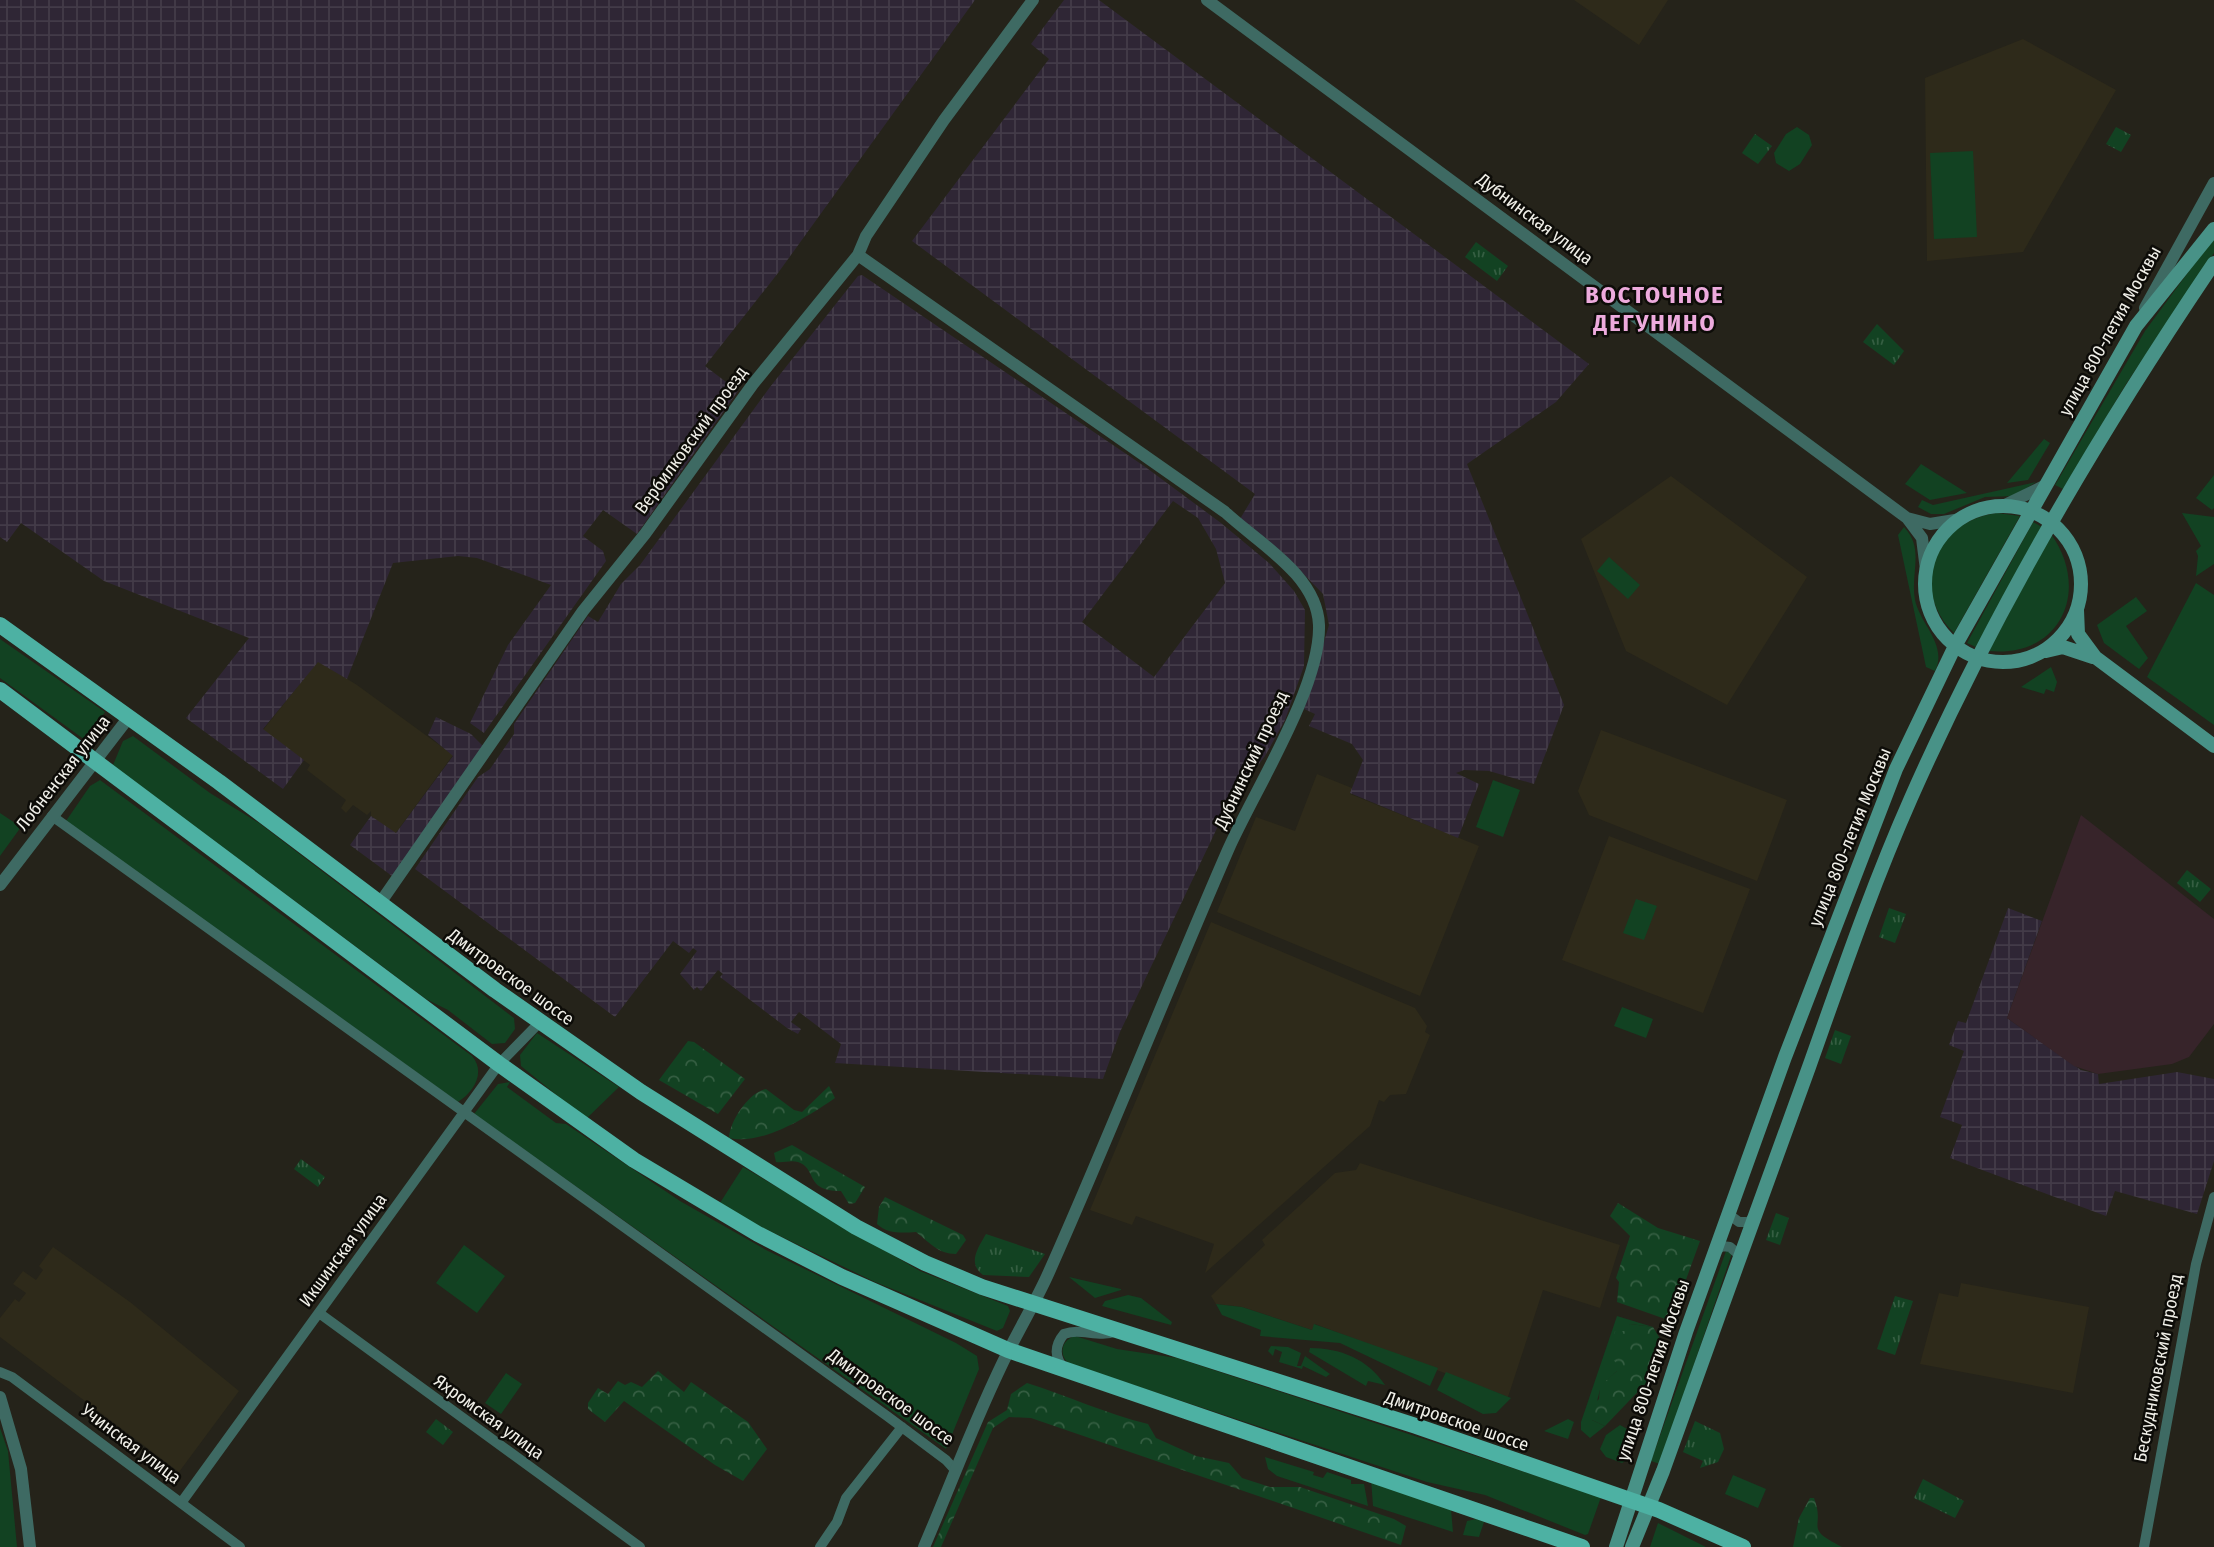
<svg xmlns="http://www.w3.org/2000/svg" width="2214" height="1547" font-family="'Fira Sans Condensed',sans-serif">
<style>
.built{fill:#2e2a1a}
.industrial{fill:url(#industrial-grid);fill-rule:evenodd}
.medical{fill:#37242a}
.green{fill:#124222}
.forest{fill:url(#forest-crowns)}
.park{fill:url(#park-tufts)}
.lines{fill:none;stroke-linecap:round;stroke-linejoin:round}
.minor{stroke:#3e6a63;stroke-width:10}
.tertiary{stroke:#3e6a63;stroke-width:12}
.secondary{stroke:#489287;stroke-width:14}
.primary{stroke:#4db1a3;stroke-width:16}
.labels{text-anchor:middle;dominant-baseline:central;stroke-width:5;stroke-linejoin:round;paint-order:stroke}
.street-label{font-size:18px;fill:#f0efe8;stroke:#0d0c08}
.district-label{font-size:24px;font-weight:bold;letter-spacing:2px;fill:#edabdd;stroke:#0d0c08}
</style>
<defs>
<pattern id="industrial-grid" width="8" height="8" patternUnits="userSpaceOnUse" patternTransform="scale(1.75)"><rect width="8" height="8" fill="#2f2635"/><path d="M0 4h8M4 0v8" fill="none" stroke="#433b48"/></pattern>
<pattern id="forest-crowns" width="20" height="18" patternUnits="userSpaceOnUse" patternTransform="scale(1.75)"><rect width="20" height="18" fill="#124222"/><path d="M2 6a3 3 0 1 1 6 0M12 15a3 3 0 1 1 6 0" fill="none" stroke="#355e42"/></pattern>
<pattern id="park-tufts" width="24" height="20" patternUnits="userSpaceOnUse" patternTransform="scale(1.75)"><rect width="24" height="20" fill="#124222"/><path d="M3 7l-1-3M5 7V3M7 7l1-3M15 17l-1-3M17 17v-4M19 17l1-3" fill="none" stroke="#355e42"/></pattern>
</defs>
<rect width="100%" height="100%" fill="#25231a"/>
<!-- built -->
<path class="built" d="M1574,0H1668L1639,45Z
M2023,39L2116,90L2023,252L1927,261L1925,78Z
M1671,476L1807,577L1727,705L1626,651L1581,539Z
M318,661L357,685L453,755L395,834L371,816V811L367,815L353,805L346,813L341,808L346,800L307,770L310,765L263,730Z
M1601,730L1787,800L1757,881L1589,815L1578,791Z
M1317,774L1352,788L1350,794L1479,846L1420,996L1217,912L1256,817L1295,831Z
M1609,836L1750,889L1703,1013L1562,960Z
M1211,922L1415,1008L1427,1026L1425,1032L1430,1035L1406,1094L1390,1095L1384,1102L1379,1100L1370,1126L1205,1273L1214,1244L1136,1216L1132,1225L1090,1210Z
M1360,1163L1620,1245L1600,1308L1543,1290L1508,1397L1315,1324L1312,1330L1242,1307L1216,1304L1211,1296L1265,1245L1262,1240L1335,1173L1356,1170Z
M53,1247L130,1302L239,1391L179,1472L0,1337V1318L15,1299L19,1302L26,1293L13,1284L23,1271L36,1280L43,1270L39,1266Z
M1961,1283L2089,1307L2073,1393L1920,1364L1939,1293L1958,1297Z"/>
<!-- industrial -->
<path class="industrial" d="M0,0H975L778,273L705,366L738,391L637,534L603,510L583,536L603,551L606,561L484,733L470,723L508,645L551,585L477,558L458,556L393,563L347,679L318,662L263,729L304,760L283,789L186,718L249,638L104,581L21,523L7,542L0,537Z
M1064,0H1099L1589,364L1556,402L1467,464L1564,705L1534,784L1489,771L1464,770L1456,773L1479,784L1458,838L1350,793L1363,760L1352,744L1309,726L1315,714L1304,709L1329,625L1323,594L1283,553L1240,519L1255,494L912,241L1049,59L1031,44Z
M862,275L1144,466L1221,523L1269,563L1294,591L1305,610L1304,666L1285,720L1265,756L1229,803L1120,1032L1103,1079L835,1063L841,1044L799,1012L791,1022L801,1029L798,1034L787,1028L720,977L723,974L718,970L701,991L697,987L694,990L680,974L697,951L693,948L689,953L673,941L615,1017L415,869L478,777L490,769L514,734V724L588,616L598,622L621,584L640,565L770,387L858,276ZM1173,501L1198,518L1216,549L1225,583L1154,677L1082,622Z
M436,717L471,734L484,747L392,876L350,845L371,816L396,833L453,756L428,735Z
M2008,908L2042,921L2007,1018L2081,1070L2098,1074L2099,1084L2177,1072L2214,1079V1161L2197,1214L2115,1191L2106,1216L1950,1158L1962,1125L1940,1117L1964,1051L1949,1045L1958,1021L1966,1023Z"/>
<!-- medical -->
<path class="medical" d="M2081,815L2214,919V1024L2189,1057L2172,1064L2098,1074L2074,1066L2007,1018Z"/>
<!-- green -->
<path class="green" d="M1797,127L1809,135L1812,145L1800,164L1789,171L1776,163L1774,153L1786,134Z
M1973,151L1977,237L1934,239L1930,153Z
M2214,237V253L2126,384L2063,489L2055,485L2145,331Z
M2044,439L2050,443L2028,480L2007,483Z
M1921,464L1967,493L1930,500L1905,484Z
M2214,475V508L2212,510L2196,498Z
M2036,482L2015,496L1985,497L1944,514H1931L1918,507L1922,500L1933,505Z
M1997,513L2020,516L1954,633C1908,588 1935,521 1997,513Z
M2182,513L2214,517V564L2196,576L2198,556L2196,551L2201,546Z
M2033,522L2042,527L1976,647L1967,643Z
M1904,527C1925,549 1910,573 1915,600C1920,624 1948,645 1935,671L1926,667L1898,535Z
M2051,534C2091,590 2061,658 1989,651Z
M1609,557L1640,585L1628,599L1597,571Z
M2196,583L2214,595V725L2147,677Z
M2136,597L2147,611L2126,626L2148,658L2139,669L2104,643L2097,625Z
M0,639L105,712L85,740L0,678Z
M2051,667L2057,682L2054,692L2046,689L2044,694L2021,687Z
M133,736L210,793L259,823L514,1018L515,1029L505,1043L492,1044L448,1010L426,999L113,765L123,741Z
M100,780L472,1056C486,1072 474,1092 458,1102L66,821L90,786Z
M1493,780L1520,790L1503,837L1476,827Z
M0,813L21,827L0,856Z
M1636,899L1657,906L1644,940L1623,933Z
M1622,1007L1653,1019L1646,1038L1614,1026Z
M537,1033L619,1087L586,1119L521,1066L520,1055Z
M510,1082L507,1087L556,1123L566,1124L680,1201L766,1250L956,1343L977,1356L979,1369L946,1449L474,1114L498,1084Z
M743,1167L920,1271L1008,1306L1010,1311L1003,1328L997,1331L875,1282L718,1206Z
M464,1245L505,1276L477,1313L436,1283Z
M1726,1251L1732,1253L1660,1464L1651,1461Z
M1069,1277L1121,1289V1290L1095,1298Z
M1128,1295L1141,1298L1172,1322L1171,1325L1102,1306L1105,1301Z
M1216,1304L1242,1307L1312,1330L1314,1324L1438,1368L1430,1386L1340,1343L1260,1336L1261,1330L1222,1315Z
M1617,1316L1653,1327L1630,1324L1617,1371L1601,1386L1592,1420L1605,1426L1590,1438L1581,1430V1422Z
M1075,1336L1117,1349L1177,1358L1601,1497L1588,1534L1585,1535L1485,1495L1427,1482L1070,1364C1058,1356 1061,1340 1075,1336Z
M1271,1346L1288,1347L1301,1353L1297,1366H1301L1305,1356L1330,1374L1326,1377L1303,1366L1302,1369L1279,1362L1282,1352L1275,1349L1273,1356L1268,1351Z
M1310,1348C1340,1348 1368,1359 1385,1385L1368,1381L1366,1386L1309,1352Z
M1446,1372L1511,1398L1496,1413L1483,1414L1437,1390Z
M506,1373L522,1384L501,1414L485,1403Z
M1568,1419L1574,1422L1568,1439L1544,1431Z
M1620,1425L1636,1434L1627,1460L1622,1463L1606,1457L1600,1449L1606,1435Z
M0,1428L8,1451L17,1547H0Z
M1265,1457L1314,1472L1313,1475L1323,1478L1327,1472L1351,1480V1484H1364L1368,1506L1277,1476L1268,1469Z
M1733,1475L1766,1489L1758,1508L1725,1494Z
M1371,1479L1451,1509L1453,1532L1373,1506Z
M1476,1519L1484,1522L1479,1537L1463,1535L1467,1521Z
M1658,1523L1706,1547H1650Z"/>
<!-- forest -->
<path class="forest" d="M688,1041L694,1042L745,1079L718,1114L659,1080Z
M829,1086L835,1098C809,1116 762,1146 729,1138C730,1121 748,1093 766,1089L794,1110L802,1112Z
M792,1145L865,1187L855,1203L849,1204L841,1191C804,1191 818,1169 798,1162C791,1160 783,1163 776,1162L774,1153Z
M885,1197L963,1235L966,1240L956,1254C938,1254 929,1242 916,1232C902,1233 887,1234 877,1224L879,1207Z
M1618,1203L1658,1228L1700,1241L1671,1321L1617,1302L1619,1282L1616,1278L1630,1236L1610,1216Z
M1630,1324L1653,1327L1662,1342L1650,1379L1605,1426L1592,1420L1589,1408L1599,1399L1600,1386L1617,1371V1364L1610,1356L1615,1331H1625Z
M658,1371L684,1392L691,1382L748,1422L767,1449L743,1481L715,1465L624,1401L605,1422L588,1409V1403L598,1388L608,1394L618,1381L625,1385L631,1382L642,1387Z
M1027,1383C1068,1396 1107,1414 1148,1424L1156,1438L1196,1456L1229,1463L1242,1478L1270,1487H1300L1394,1519L1406,1526L1401,1545L1031,1418L1009,1417L993,1428L941,1547H933L988,1422L1007,1410L1011,1394Z
M1810,1498H1814C1826,1529 1802,1527 1842,1547H1793L1799,1518Z"/>
<!-- park -->
<path class="park" d="M2116,127L2131,135L2121,152L2106,144Z
M1755,134L1772,146L1758,164L1742,153Z
M1476,242L1508,266L1497,281L1465,257Z
M1877,324L1904,351L1894,365L1863,342Z
M2187,870L2211,889L2200,902L2177,883Z
M1889,908L1906,914L1895,943L1879,937Z
M1835,1030L1851,1036L1841,1064L1825,1058Z
M301,1159L325,1177L318,1187L294,1169Z
M1776,1213L1789,1218L1780,1245L1766,1240Z
M986,1234L1045,1254L1029,1277L983,1275C967,1263 978,1248 986,1234Z
M1895,1296L1913,1301L1895,1355L1877,1349Z
M436,1419L453,1432L443,1445L426,1432Z
M1695,1421L1720,1433L1724,1449L1718,1462L1700,1468L1703,1461L1683,1452Z
M1923,1479L1964,1501L1955,1518L1914,1498Z"/>
<g class="lines">
<!-- minor -->
<path class="minor" d="M52,816L887,1416L946,1460L956,1471
M1730,1209L1731,1216L1739,1222H1749L1754,1216
M1715,1252L1722,1246L1730,1247L1738,1254L1739,1261
M319,1313L640,1547
M1065,1369C1054,1358 1054,1346 1064,1334C1082,1327 1098,1339 1117,1331
M0,1372L12,1377L240,1547
M181,1503L499,1064L539,1023
M820,1547L837,1522L846,1498L902,1427
M2144,1547L2196,1264L2214,1197"/>
<!-- tertiary -->
<path class="tertiary" d="M1207,0L1907,518L1922,538L1926,570
M858,255L1225,512C1258,543 1317,575 1319,625C1321,687 1254,791 1228,850C1167,990 1111,1133 1049,1272C1037,1299 1022,1324 1009,1350C977,1413 952,1482 924,1547
M2145,308L2214,183
M2001,507L2046,485
M1907,518L1930,524L1961,519
M0,885L129,717
M380,903L583,611L645,534L753,384L858,255L866,236L944,120L1033,0
M0,1397L21,1469L30,1547"/>
<!-- secondary -->
<path class="secondary" d="M1925 584a78 78 0 1 1 156 0a78 78 0 1 1-156 0Z
M2077,610L2078,634L2095,657L2214,746
M2046,651L2063,647L2093,657
M1616,1547L1686,1332L1785,1057L1896,769L1955,646L2136,326L2214,229
M1632,1547L1663,1471C1711,1336 1760,1202 1809,1067C1841,977 1872,886 1911,798C1994,610 2099,433 2214,263"/>
<!-- primary -->
<path class="primary" d="M0,625L219,782L495,990L641,1092L856,1227L925,1263L982,1287L1416,1426L1607,1492L1659,1510L1743,1547
M0,690L499,1064L634,1160L758,1234L842,1277L1008,1350L1582,1547"/>
</g>
<g class="labels">
<!-- street labels -->
<g class="street-label">
<text transform="translate(1535 219) rotate(37)">Дубнинская улица</text>
<text transform="translate(2110 331) rotate(-61)">улица 800-летия Москвы</text>
<text transform="translate(691 440) rotate(-54)">Вербилковский проезд</text>
<text transform="translate(1251 760) rotate(-65)">Дубнинский проезд</text>
<text transform="translate(63 773) rotate(-52)">Лобненская улица</text>
<text transform="translate(1850 837) rotate(-68)">улица 800-летия Москвы</text>
<text transform="translate(511 977) rotate(36)">Дмитровское шоссе</text>
<text transform="translate(343 1250) rotate(-54)">Икшинская улица</text>
<text transform="translate(2158 1368) rotate(-79)">Бескудниковский проезд</text>
<text transform="translate(1653 1370) rotate(-71)">улица 800-летия Москвы</text>
<text transform="translate(891 1397) rotate(36)">Дмитровское шоссе</text>
<text transform="translate(489 1417) rotate(36)">Яхромская улица</text>
<text transform="translate(1457 1421) rotate(19)">Дмитровское шоссе</text>
<text transform="translate(131 1444) rotate(37)">Учинская улица</text>
</g>
<!-- district labels -->
<g class="district-label">
<text x="1655" y="295">ВОСТОЧНОЕ<tspan x="1655" dy="28">ДЕГУНИНО</tspan></text>
</g>
</g>
</svg>
